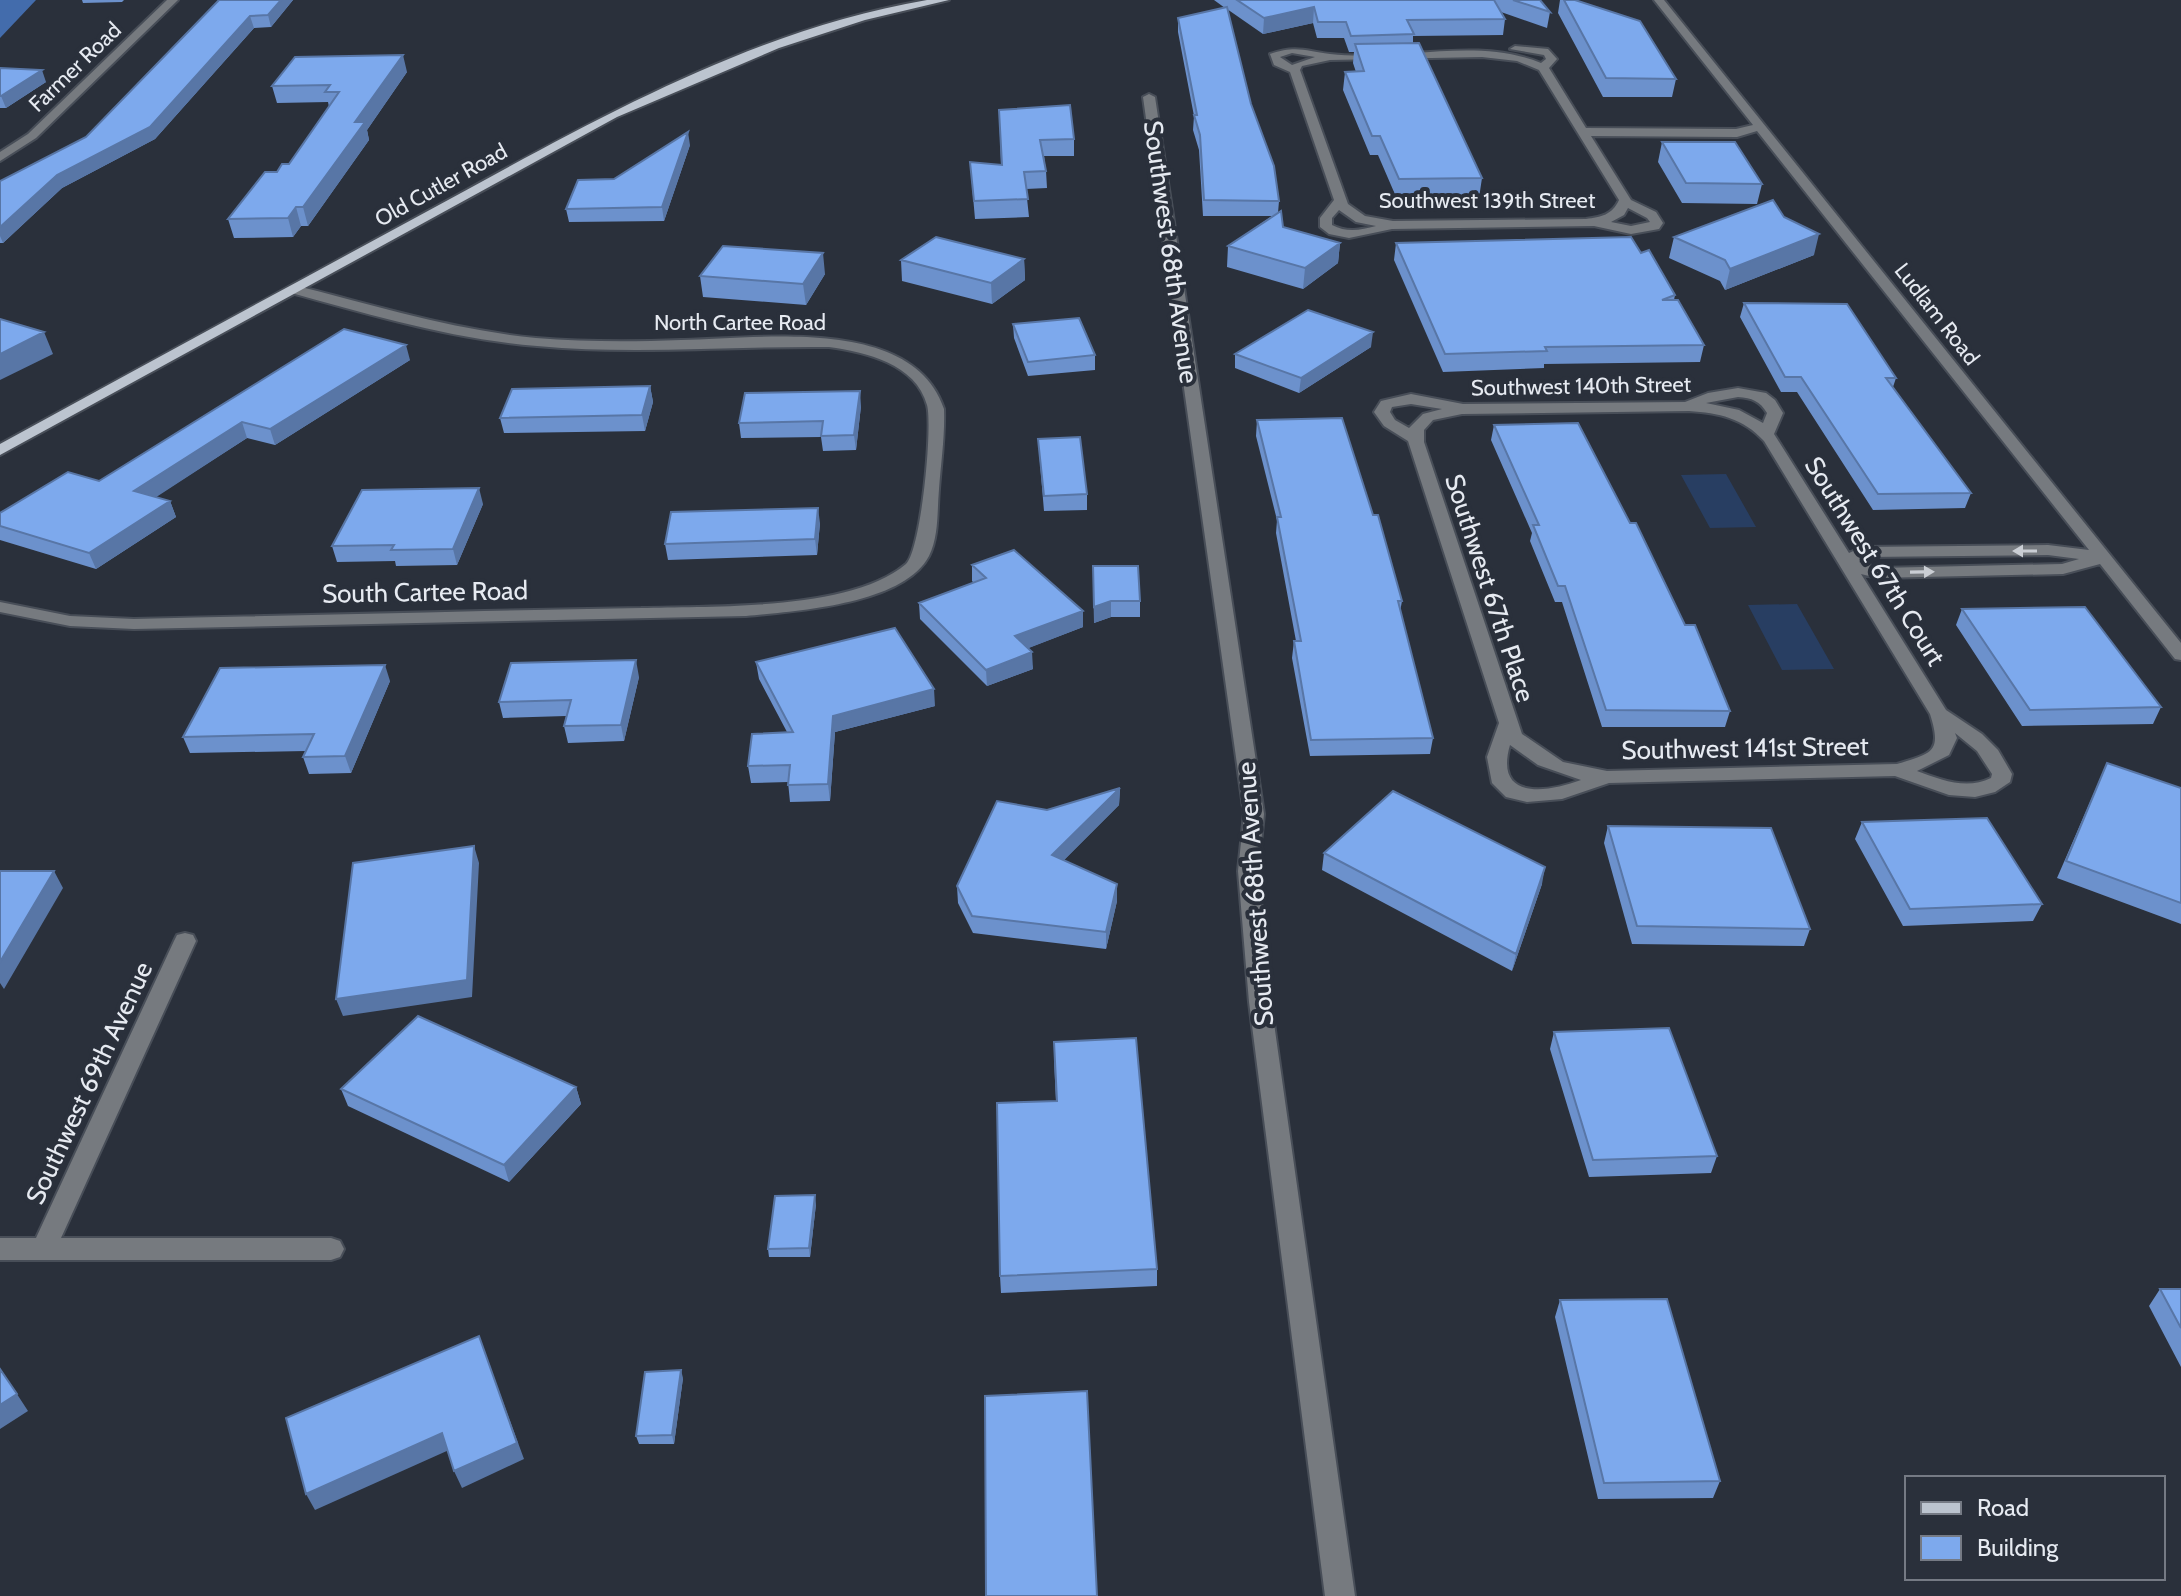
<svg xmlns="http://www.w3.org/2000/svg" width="2181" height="1596" font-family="Cabin,sans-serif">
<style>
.green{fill:#283e62}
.water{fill:#436cac}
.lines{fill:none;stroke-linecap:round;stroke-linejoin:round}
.minor-casing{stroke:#484e58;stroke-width:4}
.major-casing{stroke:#484e58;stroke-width:4}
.minor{fill:#767a7f;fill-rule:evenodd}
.major{fill:#bcc4cf;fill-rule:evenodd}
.wall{fill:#6c91cc}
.shaded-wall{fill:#5876a6}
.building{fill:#7da9ed;stroke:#5876a6;stroke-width:2}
.oneway{fill:#caced4}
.labels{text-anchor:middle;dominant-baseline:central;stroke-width:8;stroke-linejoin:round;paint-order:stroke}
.far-street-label{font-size:22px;fill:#e6eaf1;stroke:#2a303b}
.street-label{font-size:26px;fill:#e6eaf1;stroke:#2a303b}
</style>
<rect width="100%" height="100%" fill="#2a303b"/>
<!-- green -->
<path class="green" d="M1726,474L1756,527L1710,528L1681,475Z
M1797,604L1834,669L1782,670L1748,605Z"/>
<!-- water -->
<path class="water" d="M0,0H36L0,38Z"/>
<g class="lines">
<!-- minor casing -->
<g class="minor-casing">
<path id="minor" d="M167,0H178L36,138L0,161V152L28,134Z
M1654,0H1664L2181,643V660L2175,659L2100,564L2063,574L1877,578L1861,574L1946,710L1982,734L1998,750L2012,774L2010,782L1995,792L1975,797L1949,795L1895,776L1609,783L1562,799L1527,802L1506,797L1492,783L1487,757L1499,723L1408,441L1384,426L1374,412L1381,401L1411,394L1463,404L1685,402L1708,393L1738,388L1766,393L1775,400L1783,413L1774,434L1849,553L1862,547L2048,545L2089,550L1757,131L1737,137L1591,136L1631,200L1656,212L1663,223L1659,229L1631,234L1594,226L1392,229L1349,238L1329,234L1320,227V218L1334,200L1290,72L1274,65L1270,54C1296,45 1306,51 1330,54C1400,62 1475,36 1541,63L1546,59L1544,55L1510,49L1515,46L1548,49L1557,59L1549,68L1586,128L1736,129L1753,125ZM1292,53L1315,57L1292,65L1280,57ZM1482,57L1517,61L1539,70L1619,200C1612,215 1601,217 1586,219L1393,221L1365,216L1348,204L1300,70L1302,66L1330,60ZM1628,208L1647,218L1650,222L1631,226L1611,222L1624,215ZM1339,210L1356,222L1376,226C1361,230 1347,233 1332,225V218ZM1738,397C1752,398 1760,401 1767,413L1763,423L1739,410L1706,403ZM1411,404L1442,409L1423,414L1409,428L1395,420L1390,412L1392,407ZM1689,411C1719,413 1743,418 1764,441L1930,714C1942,752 1933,753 1897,764L1607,771L1563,762L1522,734L1424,442V430L1433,420L1462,414ZM2048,555L2079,559L2062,564L1878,568L1859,562L1866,557ZM1955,733L1977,751L1992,774L1991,778C1967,790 1941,780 1917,771L1949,755L1957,738ZM1510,745L1538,765L1581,780C1546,793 1494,800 1510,745Z
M1149,94L1155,97L1264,814L1258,871L1271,1002L1355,1596H1325L1249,1002L1238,871L1244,814L1143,97Z
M293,285C374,305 453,330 536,338C584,342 633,342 681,340C758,339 913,315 944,409C945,436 941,462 939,489C937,511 939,536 929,556C903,605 795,611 746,616L134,629L70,626L0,612V602L70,616L134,619C251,616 368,614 484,611C537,610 589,609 641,608C712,606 851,611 906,564C921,550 933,426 927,405C916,364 866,352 829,347C732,346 634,355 537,346C452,339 370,315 288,292L286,289Z
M185,933L193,935L196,941L61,1238H331L340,1241L344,1249L340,1257L331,1260H0V1238H36L174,941L177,935Z"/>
</g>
<!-- major casing -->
<g class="major-casing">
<path id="major" d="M927,0H949L865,20L779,48L617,117L0,455V444C142,366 284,289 426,212C585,126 746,31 927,0Z"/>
</g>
<!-- minor -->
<use href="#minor" class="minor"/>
<!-- major -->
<use href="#major" class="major"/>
</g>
<!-- wall -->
<path class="wall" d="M82,0H124L122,2L83,3Z
M219,0H293L271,27L254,28L155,139L62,188L3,243H0V181L86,137Z
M1214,0H1540L1550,12L1547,28L1501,12L1505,19L1503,35L1413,36V43L1482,178L1479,198L1397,199L1378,155H1370L1343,90L1345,72H1356L1353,63L1354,52H1349L1344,38H1317L1313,23L1263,34L1227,9L1251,104L1279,201L1278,213L1283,227L1340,243L1338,263L1303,289L1227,267L1228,246L1272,216H1203L1199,150L1193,130L1194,116L1178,32V18L1225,8Z
M1560,0H1575L1676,79L1672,97H1603L1558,13Z
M0,68L46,82L6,108H0Z
M407,72L367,130L369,140L308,226H301L293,237L234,238L228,219L289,164L329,107L328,102L277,103L272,86Z
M999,110L1074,139V156H1044L1046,171L1047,188L1026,189L1029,217L975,219L970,162L1001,165Z
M1662,142L1762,184L1757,204L1682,203L1658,162Z
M690,145L664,221L569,222L566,209L614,179Z
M1784,217L1814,255L1725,290L1720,281L1669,258L1674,237Z
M1396,243L1641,253L1675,295L1674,300L1704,345L1700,362L1544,364V368L1443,372L1394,260Z
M1024,259L1025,280L992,304L902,281L901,260Z
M825,274L806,305L703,297L700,276Z
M1744,303L1896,378L1893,387L1971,493L1965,508L1873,510L1797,392H1781L1740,317Z
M1013,324L1095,355V370L1028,376L1014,338Z
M344,329L410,360L275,445L247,438L155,497L170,501L176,517L96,569L0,540V513L99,481Z
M1371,347L1299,393L1235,368V354Z
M650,386L653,402L645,431L504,433L500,418Z
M861,406L856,450L823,451L821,437L741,438L739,423Z
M1257,420L1402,601L1400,612L1433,738L1430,754L1310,756L1292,658L1294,641H1296L1276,533L1277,520L1256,436Z
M1494,425L1630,523L1730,711L1725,727H1602L1562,602H1555L1530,541L1532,533L1491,440Z
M1038,439L1087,494V510L1044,511Z
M483,504L457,565L396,566L395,561L337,562L332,546Z
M820,523L817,555L668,560L665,544Z
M972,565L1083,611V627L1028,648L1033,669L987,686L920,619L919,603L974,583L972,581Z
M1093,566L1140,601V617H1111L1094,623Z
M1962,609L2161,707L2153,724L2022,726L1956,625Z
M756,662L935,706L835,732L830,801L790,802L788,782L751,783L748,766L787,732L759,679Z
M639,677L624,741L568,743L564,726L566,716L503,718L499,702Z
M390,681L351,773L309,774L303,757L306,751L190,753L183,737Z
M2107,763L2181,788V924L2057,878Z
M1120,788L1119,805L1064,860L1117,884V901L1106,949L973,933L958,903L957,886L1047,810Z
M1862,822L2042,904L2033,921L1903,926L1855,839Z
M1608,826L1810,929L1804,946L1632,944L1604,843Z
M1324,853L1542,884L1512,971L1322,870Z
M1554,1032L1717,1156L1711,1173L1589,1177L1550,1049Z
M1054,1059L1157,1269V1286L1001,1293L1000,1276L1056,1101Z
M576,1087L581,1104L509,1182L348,1106L341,1089Z
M816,1204L810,1257H769L768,1249Z
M2160,1289H2181V1367L2149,1306Z
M1560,1300L1720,1481L1713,1498L1598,1499L1555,1317Z
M683,1378L674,1444H639L636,1436Z"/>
<!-- shaded-wall -->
<path class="shaded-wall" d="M281,0H293L271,27L268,15Z
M1314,7L1313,23L1263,34L1264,18Z
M250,16L254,28L155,139L62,188L3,243L0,236V227L57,175Z
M403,55L407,72L367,130L369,140L308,226L303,207L355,122Z
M42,70L46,82L6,108L1,96Z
M688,132L690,145L664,221L662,207Z
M296,207L301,226L293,237L288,218Z
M1819,234L1814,255L1725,290L1730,269Z
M1340,243L1338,263L1303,289L1305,268Z
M823,253L825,274L806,305L803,284Z
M1024,259L1025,280L992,304L991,283Z
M44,332L53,354L0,380V354Z
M1373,332L1371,347L1299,393L1301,378Z
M406,345L410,360L275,445L270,429Z
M650,386L653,402L645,431L642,415Z
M860,391L861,406L856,450L854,435Z
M242,422L247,438L141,507L134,491Z
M479,488L483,504L457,565L453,549Z
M170,501L176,517L96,569L89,553Z
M818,508L820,523L817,555L815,539Z
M1111,601V617L1094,623V607Z
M1083,611V627L1016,653L1015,636Z
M1032,652L1033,669L987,686L986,670Z
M636,660L639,677L624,741L621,725Z
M385,665L390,681L351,773L345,756Z
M934,689L935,706L835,732L830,801L828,784L833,716Z
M1120,788L1119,805L1052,872V855Z
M474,846L479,863L472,997L343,1016L336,999Z
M1545,867L1542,884L1512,971L1516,954Z
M54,871L63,888L4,989L0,983V962Z
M1117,884V901L1106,949V932Z
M576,1087L581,1104L509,1182L504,1165Z
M815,1195L816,1204L810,1257L809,1248Z
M485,1353L524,1459L462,1488L454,1471Z
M0,1368L28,1411L0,1429Z
M681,1370L683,1378L674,1444L672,1435Z
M442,1433L449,1450L315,1510L306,1494Z"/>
<!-- building -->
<path class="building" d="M219,0H281L268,15L250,16L150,127L57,175L0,227V181L86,137Z
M1237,0H1494L1505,19L1407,20L1414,34L1351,36L1346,22H1318L1314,7L1264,18Z
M1513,0H1540L1550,12Z
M1564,0H1575L1640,21L1676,79L1606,78Z
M1227,7L1251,104L1274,166L1279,201L1204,200L1200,135L1194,115H1197L1178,18Z
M1419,43L1482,178L1399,179L1380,136H1372L1345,72L1364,71L1355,44Z
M403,55L355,122H365L303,207H296L288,218L228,219L265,172H277L282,164H289L339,92H325L330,85L272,86L295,57Z
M0,68L42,70L1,96H0Z
M1070,105L1074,139L1040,140L1046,171L1024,172L1028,199L974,201L970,162L1002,165L999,110Z
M688,132L662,207L566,209L578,180L614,179Z
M1662,142H1735L1762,184L1686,183Z
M1773,200L1784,217L1819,234L1730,269L1725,260L1674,237Z
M1281,211L1283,227L1340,243L1305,268L1228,246Z
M936,237L1024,259L991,283L901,260Z
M1631,237L1641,253L1649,250L1675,295L1662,300H1678L1704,345L1545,347L1547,351L1445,354L1396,243Z
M723,246L823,253L803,284L700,276Z
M1744,303L1847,304L1896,378H1886L1971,493L1878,494L1801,377H1785Z
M1308,310L1373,332L1301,378L1235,354Z
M1079,318L1095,355L1028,362L1013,324Z
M0,319L44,332L0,354Z
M344,329L406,345L270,429L242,422L134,491L170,501L89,553L0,526V513L68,472L99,481Z
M650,386L642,415L500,418L512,389Z
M860,391L854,435L821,436L823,421L739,423L745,393Z
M1342,418L1373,515H1378L1402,601H1398L1433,738L1311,740L1294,641H1301L1277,517H1281L1257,420Z
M1578,423L1630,523H1636L1685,625H1695L1730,711L1606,710L1565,586H1558L1533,525H1539L1494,425Z
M1080,437L1087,494L1044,496L1038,439Z
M479,488L453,549L391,550L394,545L332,546L362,490Z
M818,508L815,539L665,544L671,512Z
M1014,550L1083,611L1015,636L1032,652L986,670L919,603L986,578L972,565Z
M1093,566H1138L1140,601H1111L1094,607Z
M2085,607L2161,707L2030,710L1962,609Z
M895,628L934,689L833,716L828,784L788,785L790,765L748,766L752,734L793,732L756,662Z
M636,660L621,725L564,726L571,700L499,702L511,663Z
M385,665L345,756L303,757L314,734L183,737L220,668Z
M2107,763L2181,788V903L2066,861Z
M1120,788L1052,855L1117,884L1106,932L972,916L957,886L997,801L1047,810Z
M1393,791L1545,867L1516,954L1324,853Z
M1987,818L2042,904L1910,909L1862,822Z
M1608,826L1771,828L1810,929L1637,926Z
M474,846L467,980L336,999L353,863Z
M0,871H54L0,962Z
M418,1016L576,1087L504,1165L341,1089Z
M1669,1028L1717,1156L1593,1160L1554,1032Z
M1136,1038L1157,1269L1000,1276L997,1103L1057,1101L1054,1042Z
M815,1195L809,1248L768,1249L775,1196Z
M2160,1289H2181V1328Z
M1667,1299L1720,1481L1604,1483L1560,1300Z
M479,1336L517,1443L454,1471L442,1433L306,1494L286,1418Z
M0,1369L17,1394L0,1405Z
M681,1370L672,1435L636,1436L645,1372Z
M1087,1391L1097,1596H986L985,1396Z"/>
<!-- one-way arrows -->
<defs><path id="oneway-solid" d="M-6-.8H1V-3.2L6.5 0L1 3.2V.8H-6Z" transform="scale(2)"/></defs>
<g class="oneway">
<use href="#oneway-solid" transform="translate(2025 551) rotate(180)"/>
<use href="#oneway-solid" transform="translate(1922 572) rotate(-1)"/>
</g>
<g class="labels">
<!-- far-street labels -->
<g class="far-street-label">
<text transform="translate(75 67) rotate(-44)">Farmer Road</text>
<text transform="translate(441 185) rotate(-29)">Old Cutler Road</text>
<text x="1487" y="200">Southwest 139th Street</text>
<text transform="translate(1937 314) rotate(52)">Ludlam Road</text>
<text x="740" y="322">North Cartee Road</text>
<text transform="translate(1581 386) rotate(-1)">Southwest 140th Street</text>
</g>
<!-- street labels -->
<g class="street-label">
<text transform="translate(1171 252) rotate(82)">Southwest 68th Avenue</text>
<text transform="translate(1875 561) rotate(58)">Southwest 67th Court</text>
<text transform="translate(1490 588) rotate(72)">Southwest 67th Place</text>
<text transform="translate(425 592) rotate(-1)">South Cartee Road</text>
<text transform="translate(1745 748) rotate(-1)">Southwest 141st Street</text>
<text transform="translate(1255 894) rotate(-94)">Southwest 68th Avenue</text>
<text transform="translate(89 1083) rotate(-65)">Southwest 69th Avenue</text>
</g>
</g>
<!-- legend -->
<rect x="1905" y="1476" width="260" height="104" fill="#2a303b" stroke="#757a84" stroke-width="2"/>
<rect x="1921" y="1502" width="40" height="12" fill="#bcc4cf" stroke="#757a84" stroke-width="2"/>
<text x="1977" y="1516" font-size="24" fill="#e6eaf1">Road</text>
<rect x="1921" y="1536" width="40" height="24" fill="#7da9ed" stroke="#757a84" stroke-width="2"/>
<text x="1977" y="1556" font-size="24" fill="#e6eaf1">Building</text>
</svg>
